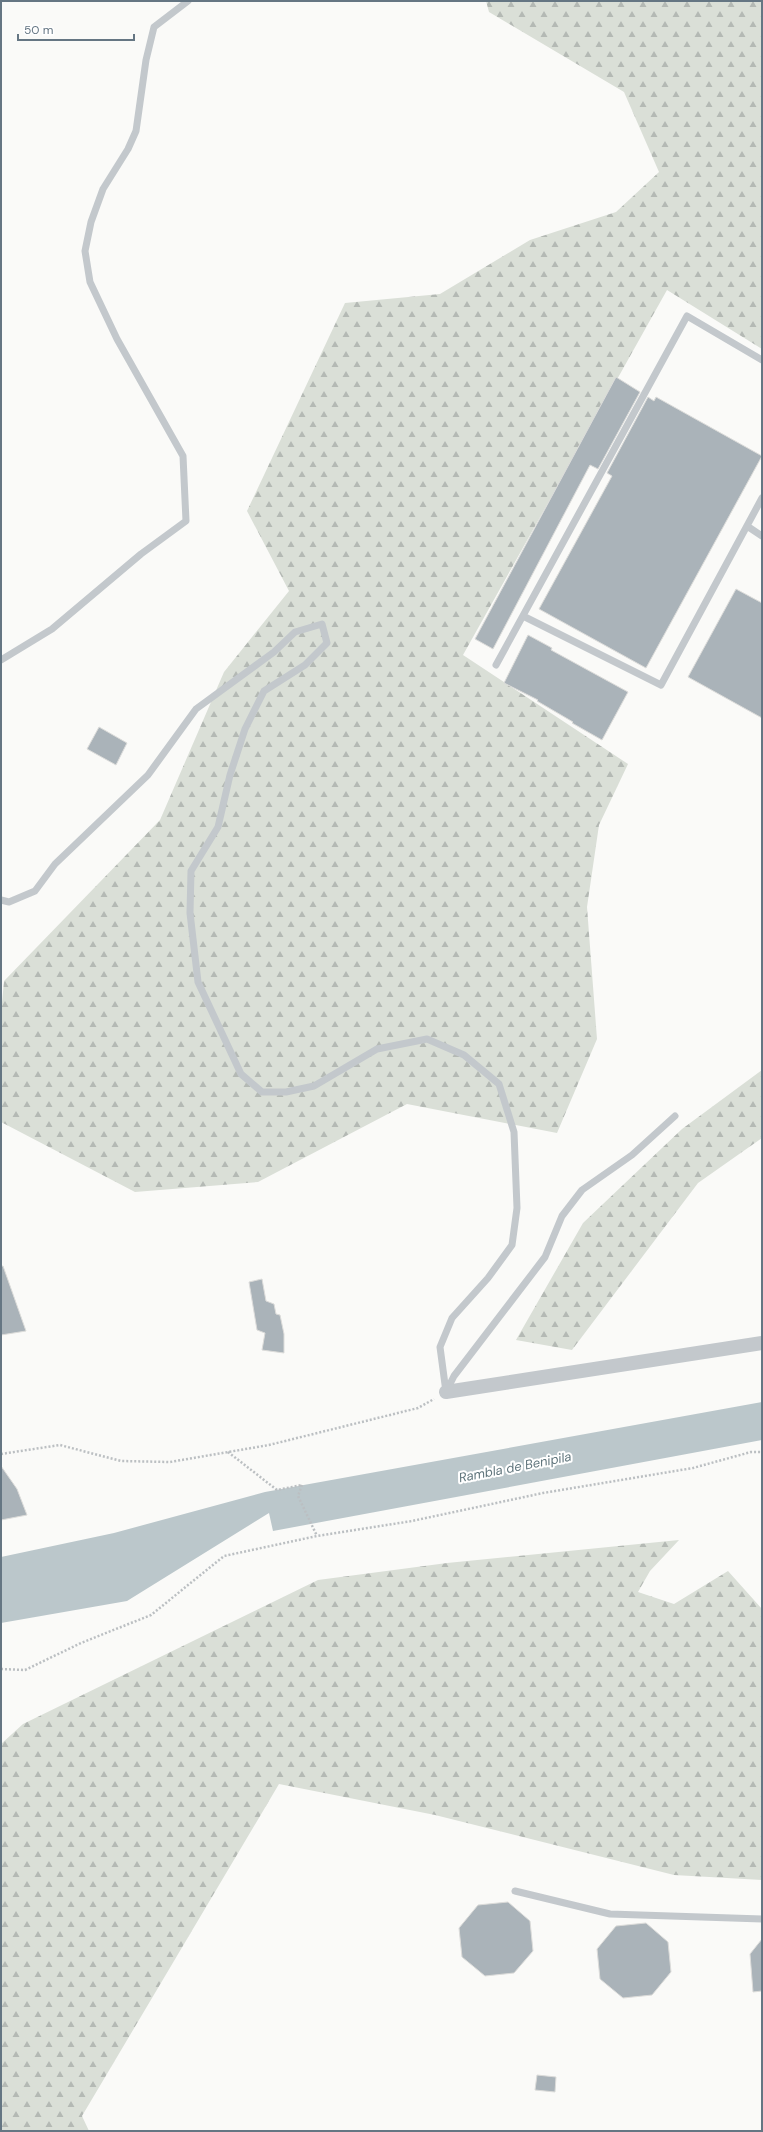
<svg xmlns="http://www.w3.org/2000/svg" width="763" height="2132" font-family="'DM Sans',sans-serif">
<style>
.forest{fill:url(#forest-firs)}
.water{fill:#bbc7cb}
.building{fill:#aab3b9;stroke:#dcdcda}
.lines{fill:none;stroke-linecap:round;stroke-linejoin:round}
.path{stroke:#bbbfc2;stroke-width:2.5;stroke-dasharray:2 2;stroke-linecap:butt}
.lane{stroke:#c3c8cc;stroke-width:7}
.street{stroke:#c3c8cc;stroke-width:14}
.labels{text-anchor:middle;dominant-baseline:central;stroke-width:4;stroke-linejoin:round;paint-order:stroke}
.water-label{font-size:13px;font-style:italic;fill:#60757c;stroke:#fff}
</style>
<defs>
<pattern id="forest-firs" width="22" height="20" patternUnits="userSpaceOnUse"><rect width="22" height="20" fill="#dadfd7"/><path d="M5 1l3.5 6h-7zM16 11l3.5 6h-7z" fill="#b4b9b4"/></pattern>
</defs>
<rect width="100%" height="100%" fill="#fafaf8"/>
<!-- forest -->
<path class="forest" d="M486,1H762V349L667,290L463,655L628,764L599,825L587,907L597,1039L557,1133L407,1104L258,1182L135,1192L1,1122V1014L4,981L160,820L224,672L289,591L247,511L345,303L440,294L530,240L616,212L659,172L624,92L489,12Z
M762,1070V1138L698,1183L572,1350L516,1340L583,1223L682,1129Z
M679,1540L650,1571L638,1592L674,1604L728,1571L762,1609V1880L674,1875L435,1815L279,1784L82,2116L89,2131H1V1744L23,1724L318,1580L447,1563Z"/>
<!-- water -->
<path class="water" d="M762,1402V1440L273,1531L269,1513L127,1601L1,1623V1557L114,1533L265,1492Z"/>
<!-- building -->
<path class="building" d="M616,377L640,392L598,469L590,465L493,649L475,639Z
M648,397L654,401L656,397L762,456L646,668L539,609L612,476L607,473Z
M736,589L762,603V718L688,677Z
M528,635L552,648L551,650L628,692L602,740L572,723L573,722L537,701L538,700L504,683Z
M99,727L127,743L116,765L87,749Z
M1,1266H3L26,1331L1,1335Z
M262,1279L266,1301L274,1304L276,1314L280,1315L284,1334V1353L262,1350L265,1333L257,1330L249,1282Z
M1,1466L17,1489L27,1515L1,1520Z
M508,1902L530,1921L533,1951L514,1973L485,1976L462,1957L459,1928L478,1905Z
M646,1923L668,1942L671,1972L652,1995L623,1998L600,1979L597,1949L616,1926Z
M762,1939V1991L753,1992L750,1954Z
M537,2075L556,2077L555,2092L535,2090Z"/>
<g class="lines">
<!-- path -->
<path class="path" d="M228,1452L277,1490L302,1485
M1,1454L60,1445L121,1461L170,1462L269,1445L418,1408L434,1399
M302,1485L298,1496L317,1536
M1,1669L25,1670L81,1643L151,1615L224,1556L317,1536L412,1521L543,1493L693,1468L751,1452H762"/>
<!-- lane -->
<path class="lane" d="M747,526L762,536
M523,616L661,685L762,498
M1,660L52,629L141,554L186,521L183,456L117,339L90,282L85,251L91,222L103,189L128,149L136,131L146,60L154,27L188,1
M496,665L687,316L762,360
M1,900L9,902L35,891L55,864L148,775L196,709L274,652L295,632L322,624L327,643L305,665L264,691L245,729L230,775L218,827L191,871L190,913L198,982L241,1074L262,1092H286L314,1086L377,1049L427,1039L464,1055L499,1084L514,1132L517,1208L512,1245L488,1278L452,1318L440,1347L446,1392
M446,1392L454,1376L545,1257L562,1216L582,1190L632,1155L675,1116
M515,1891L610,1914L762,1919"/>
<!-- street -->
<path class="street" d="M446,1392L762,1343"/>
</g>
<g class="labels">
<!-- water labels -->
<g class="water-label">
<text transform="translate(515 1467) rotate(-11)">Rambla de Benipila</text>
</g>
</g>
<!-- border -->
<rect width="763" height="2132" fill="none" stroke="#657683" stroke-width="4"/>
<!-- scale -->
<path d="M18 34v6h116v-6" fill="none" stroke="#657683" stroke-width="2"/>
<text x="24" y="34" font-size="12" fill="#657683" stroke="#ffffff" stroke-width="3" paint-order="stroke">50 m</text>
</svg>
